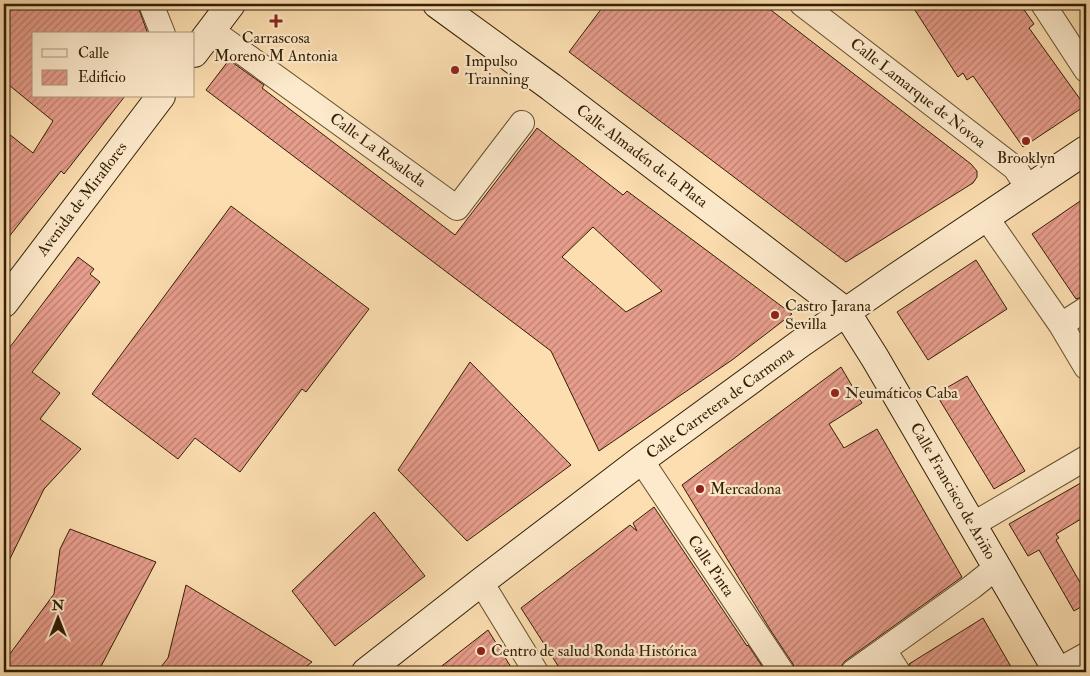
<svg xmlns="http://www.w3.org/2000/svg" width="1090" height="676" font-family="'IM FELL Double Pica',serif">
<style>
.building{fill:url(#building-hatch);stroke:#321f04;fill-rule:evenodd}
.lines{fill:none;stroke-linecap:round;stroke-linejoin:round}
.street-casing{stroke:#644f2f;stroke-width:26}
.secondary-casing{stroke:#321f04;stroke-width:30}
.street{stroke:#fdeacc;stroke-width:24}
.secondary{stroke:#fdeacc;stroke-width:28}
.poi-dot{fill:#8f2418;stroke:#fdeacc;stroke-width:2}
.labels{text-anchor:middle;dominant-baseline:central;stroke-width:4.5;stroke-linejoin:round;paint-order:stroke}
.poi-label{font-size:16px;fill:#321f04;stroke:#fdeacc;text-anchor:start}
.street-label{font-size:16px;fill:#321f04;stroke:#fdeacc}
</style>
<defs>
<pattern id="building-hatch" width="6" height="6" patternUnits="userSpaceOnUse" patternTransform="scale(1.25)"><rect width="6" height="6" fill="#e79d8c"/><path d="M-1 1l2-2M0 6l6-6M5 7l2-2" fill="none" stroke="#bc7f70"/></pattern>
</defs>
<rect width="100%" height="100%" fill="#fcdeb0"/>
<filter id="stains"><feTurbulence type="fractalNoise" baseFrequency=".004" numOctaves="4"/><feColorMatrix values="0 0 0 0 .2 0 0 0 0 .09 0 0 0 0 .02 0 0 0 .5 -.17"/></filter>
<radialGradient id="worn" r=".72"><stop offset=".6" stop-color="#630" stop-opacity="0"/><stop offset="1" stop-color="#630" stop-opacity=".3"/></radialGradient>
<!-- building -->
<path class="building" d="M4,4H137L148,34H34V96H125L64,174L61,171L4,243V130L33,153L53,121L4,81Z
M605,4H763L971,164L977,171V177L973,183L846,262L569,52Z
M911,4H1020L1034,24L1029,28L1085,106L1023,147L973,76L967,80L963,73L958,77Z
M229,60L264,85L262,88L455,235L537,128L623,195L627,191L792,314L732,360L599,451L551,351L206,90ZM593,227L662,291L626,312L562,257Z
M1086,197V295L1076,299L1032,234Z
M231,206L369,309L306,392L302,389L240,472L195,438L178,459L92,394Z
M78,257L94,269L90,274L100,282L32,372L60,393L40,419L81,449L44,489L4,571V355Z
M976,260L1007,309L928,360L897,312Z
M470,362L571,465L467,541L398,470Z
M841,367L862,403L829,424L844,448L877,429L962,577L845,661L840,668L833,672H796L793,664L771,631L682,485Z
M967,376L1025,471L994,489L936,394Z
M1086,480V516L1056,534L1059,538L1056,540L1086,593V604L1074,611L1039,550L1028,556L1009,524Z
M654,507L747,646L748,645L766,672H562L521,608L630,525L637,531L633,523Z
M374,512L425,576L335,646L292,591Z
M70,529L156,562L98,672H4V662L54,594L60,549Z
M186,585L312,662L299,672H157L168,658Z
M983,618L1014,672H912L909,664Z
M488,630L514,672H434Z"/>
<g class="lines">
<!-- street casing -->
<g class="street-casing">
<path id="street" d="M151,4L163,34
M802,4L1015,168L1029,189
M1043,4L1086,70
M211,30L457,208L522,123
M986,217L1061,325L1086,367
M1061,325L1086,309
M641,460L782,672
M972,525L1086,458
M481,582L536,672
M884,650L898,672
M1057,671L1086,655
M853,672L972,587L997,567"/>
</g>
<!-- secondary casing -->
<g class="secondary-casing">
<path id="secondary" d="M437,4L551,87L846,312L875,358L1058,672
M194,53L231,4
M4,303L161,96
M366,672L481,582L641,460L801,343L895,278L1086,150"/>
</g>
<!-- street -->
<use href="#street" class="street"/>
<!-- secondary -->
<use href="#secondary" class="secondary"/>
</g>
<!-- markers -->
<g class="poi-dot">
<path d="M273.5 13.5h5v5h5v5h-5v5h-5v-5h-5v-5h5z"/>
<circle cx="455" cy="70" r="5"/>
<circle cx="1026" cy="141" r="5"/>
<circle cx="775" cy="315" r="5"/>
<circle cx="835" cy="393" r="5"/>
<circle cx="700" cy="489" r="5"/>
<circle cx="481" cy="651" r="5"/>
</g>
<g class="labels">
<!-- poi labels -->
<g class="poi-label">
<text x="276" y="38" text-anchor="middle">Carrascosa<tspan x="276" dy="18">Moreno M Antonia</tspan></text>
<text x="465" y="61">Impulso<tspan x="465" dy="18">Trainning</tspan></text>
<text x="1026" y="158" text-anchor="middle">Brooklyn</text>
<text x="785" y="306">Castro Jarana<tspan x="785" dy="18">Sevilla</tspan></text>
<text x="845" y="393">Neumáticos Caba</text>
<text x="710" y="489">Mercadona</text>
<text x="491" y="651">Centro de salud Ronda Histórica</text>
</g>
<!-- street labels -->
<g class="street-label">
<text transform="translate(918 93) rotate(38)">Calle Lamarque de Novoa</text>
<text transform="translate(378 150) rotate(36)">Calle La Rosaleda</text>
<text transform="translate(642 156) rotate(37)">Calle Almadén de la Plata</text>
<text transform="translate(82 199) rotate(-53)">Avenida de Miraflores</text>
<text transform="translate(720 403) rotate(-36)">Calle Carretera de Carmona</text>
<text transform="translate(953 491) rotate(60)">Calle Francisco de Ariño</text>
<text transform="translate(711 566) rotate(56)">Calle Pinta</text>
</g>
</g>
<!-- margin -->
<rect width="1090" height="676" fill="none" stroke="#fcdeb0" stroke-width="20"/>
<rect x="5" y="5" width="1080" height="666" fill="none" stroke="#321f04" stroke-width="2.5"/>
<rect x="10" y="10" width="1070" height="656" fill="none" stroke="#321f04"/>
<!-- legend -->
<rect x="32" y="32" width="162" height="65" fill="#fdeacc" stroke="#ac997c"/>
<rect x="42" y="49" width="25" height="8" fill="#fdeacc" stroke="#ac997c"/>
<text x="78" y="58" font-size="15" fill="#321f04">Calle</text>
<rect x="42" y="70" width="25" height="15" fill="url(#building-hatch)" stroke="#ac997c"/>
<text x="78" y="82" font-size="15" fill="#321f04">Edificio</text>
<!-- north arrow -->
<g transform="translate(58 618)" stroke="#fdeacc" stroke-width="4" paint-order="stroke">
<path d="M0-4L9 19L0 12L-9 19Z" fill="#321f04"/>
<text y="-8" font-size="14" font-weight="bold" text-anchor="middle" fill="#321f04">N</text>
</g>
<rect width="100%" height="100%" filter="url(#stains)"/>
<rect width="100%" height="100%" fill="url(#worn)"/>
</svg>
